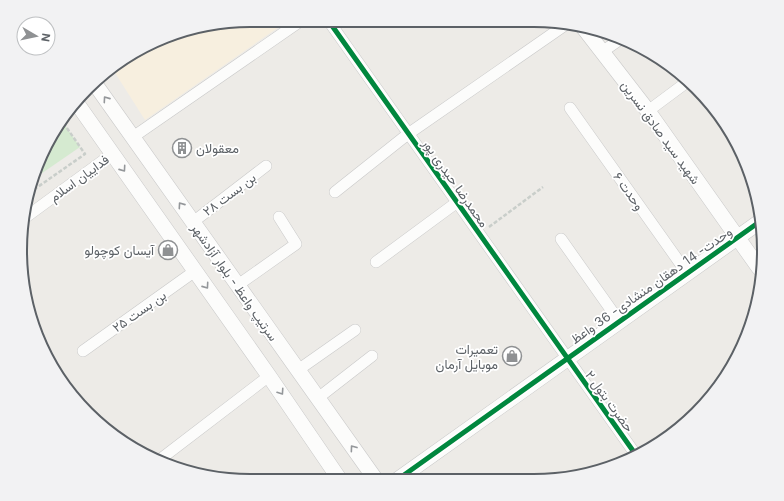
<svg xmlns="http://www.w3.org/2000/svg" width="784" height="501" font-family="Inter,Vazirmatn,sans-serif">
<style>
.commercial{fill:#f7efdf}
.green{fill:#d5ead0}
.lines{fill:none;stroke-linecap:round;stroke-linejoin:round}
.street-casing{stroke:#c9c9c9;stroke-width:12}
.secondary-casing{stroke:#c9c9c9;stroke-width:16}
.path{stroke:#c9ceca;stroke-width:2.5;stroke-dasharray:4 2;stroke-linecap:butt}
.street{stroke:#fcfcfb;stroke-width:11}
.secondary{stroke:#fcfcfb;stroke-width:15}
.cycleway-casing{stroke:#fff;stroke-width:8}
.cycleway{stroke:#00873e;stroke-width:5}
.oneway{stroke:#94979a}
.labels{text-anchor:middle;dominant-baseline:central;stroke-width:3.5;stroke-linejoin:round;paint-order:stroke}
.street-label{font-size:13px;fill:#5c6166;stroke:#fff}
.poi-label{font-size:13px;fill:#5c6166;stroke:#fff;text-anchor:end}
.rim{fill:none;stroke:#5c6166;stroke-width:2}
</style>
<rect width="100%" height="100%" fill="#edebe7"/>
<!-- commercial -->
<path class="commercial" d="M251,20H289L145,120L112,68L122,59L177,32Z"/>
<!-- green -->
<path class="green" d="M62,121L80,147L32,180V176Z"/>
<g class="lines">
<!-- street casing -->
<g class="street-casing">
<path id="street" d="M328,20L636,455
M602,52L622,38
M570,108L687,273
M648,111L687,82
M133,137L302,20
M335,192L408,134L568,23
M26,217L112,154
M193,222L266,166
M561,239L619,321
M376,262L456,203
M238,285L296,244L279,217
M83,351L195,271
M298,370L355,330
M318,398L372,356
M158,461L269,376"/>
</g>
<!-- secondary casing -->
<g class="secondary-casing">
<path id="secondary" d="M583,27L648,111L759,268
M95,84L376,480
M76,102L269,376L340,480
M397,480L762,220"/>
</g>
<!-- path -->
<path class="path" d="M29,193L85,154L62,121
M489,227L543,187"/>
<!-- street -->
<use href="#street" class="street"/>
<!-- secondary -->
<use href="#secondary" class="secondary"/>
<!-- cycleway casing -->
<g class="cycleway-casing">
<path id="cycleway" d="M328,20L636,455
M397,480L762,220"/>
</g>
<!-- cycleway -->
<use href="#cycleway" class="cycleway"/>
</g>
<!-- one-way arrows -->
<defs><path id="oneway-chevron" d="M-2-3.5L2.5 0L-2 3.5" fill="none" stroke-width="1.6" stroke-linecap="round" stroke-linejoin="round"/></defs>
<g class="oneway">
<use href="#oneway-chevron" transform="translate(106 99) rotate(-125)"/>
<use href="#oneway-chevron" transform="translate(123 169) rotate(55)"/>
<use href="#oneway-chevron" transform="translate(181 205) rotate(-125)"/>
<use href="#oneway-chevron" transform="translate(206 286) rotate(55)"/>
<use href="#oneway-chevron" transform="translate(281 392) rotate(56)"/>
<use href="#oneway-chevron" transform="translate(353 448) rotate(-126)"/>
</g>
<!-- icons -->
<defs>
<g id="building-ring" transform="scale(1)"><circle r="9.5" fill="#fff" stroke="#8f9193" stroke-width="1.5"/><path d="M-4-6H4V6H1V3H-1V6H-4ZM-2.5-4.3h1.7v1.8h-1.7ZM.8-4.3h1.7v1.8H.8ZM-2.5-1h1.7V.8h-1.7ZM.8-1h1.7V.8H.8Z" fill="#8f9193"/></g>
<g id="shop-ring" transform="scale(1)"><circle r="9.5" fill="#fff" stroke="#8f9193" stroke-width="1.5"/><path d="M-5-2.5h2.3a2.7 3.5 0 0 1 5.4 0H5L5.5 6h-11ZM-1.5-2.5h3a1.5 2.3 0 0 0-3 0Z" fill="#8f9193"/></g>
</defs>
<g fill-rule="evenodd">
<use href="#building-ring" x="182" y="148"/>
<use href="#shop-ring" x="168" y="250"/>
<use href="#shop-ring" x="512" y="356"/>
</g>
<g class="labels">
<!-- street labels -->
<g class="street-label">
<text transform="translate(661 132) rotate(54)">شهید سید صادق نسرین</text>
<text transform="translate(79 178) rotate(-36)">فداییان اسلام</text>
<text transform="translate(456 183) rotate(55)">محمدرضا حیدری پور</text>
<text transform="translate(629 191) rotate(55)">وحدت ۶</text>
<text transform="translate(229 194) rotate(-37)">بن بست ۲۸</text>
<text transform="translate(235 282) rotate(55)">سرتیپ واعظ - بلوار آزادشهر</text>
<text transform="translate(651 285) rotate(-35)">وحدت- 14 دهقان منشادی- 36 واعظ</text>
<text transform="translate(139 311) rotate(-35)">بن بست ۲۵</text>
<text transform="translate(610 401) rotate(54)">حضرت بتول ۲</text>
</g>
<!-- poi labels -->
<g class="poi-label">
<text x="196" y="148" text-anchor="start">معقولان</text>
<text x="154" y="250">آیسان کوچولو</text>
<text x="498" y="349">تعمیرات<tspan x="498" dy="15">موبایل آرمان</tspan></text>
</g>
</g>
<!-- crop -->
<path d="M0 0H784V501H0ZM250 27H534A223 223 0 0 1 757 250V251A223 223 0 0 1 534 474H250A223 223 0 0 1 27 251V250A223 223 0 0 1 250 27Z" fill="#f2f2f3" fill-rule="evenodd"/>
<path class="rim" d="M250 27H534A223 223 0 0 1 757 250V251A223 223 0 0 1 534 474H250A223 223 0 0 1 27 251V250A223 223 0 0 1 250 27Z"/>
<!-- north arrow -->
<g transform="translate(36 36) rotate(99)"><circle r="19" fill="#ffffff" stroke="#bec0c2"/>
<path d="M0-3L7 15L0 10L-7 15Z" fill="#8f9193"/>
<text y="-6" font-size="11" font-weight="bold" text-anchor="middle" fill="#5c6166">N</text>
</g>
</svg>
